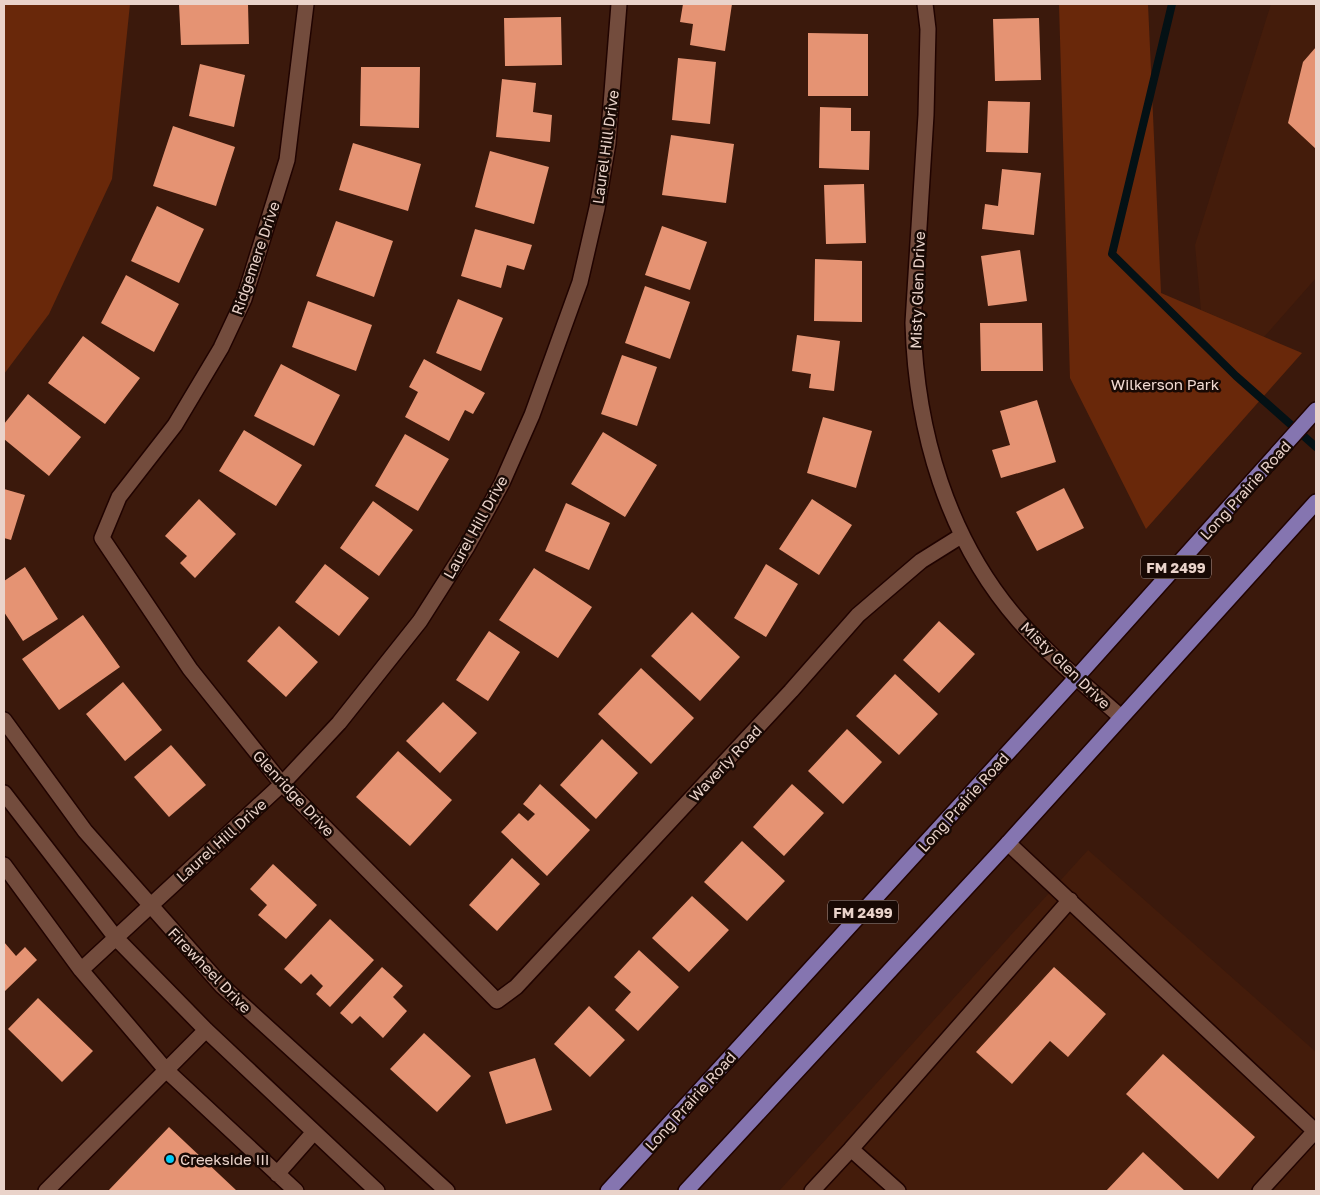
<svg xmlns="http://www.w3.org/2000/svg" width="1320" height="1195" font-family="'Golos Text',sans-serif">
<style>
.built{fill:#441c0b}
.green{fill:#69280a}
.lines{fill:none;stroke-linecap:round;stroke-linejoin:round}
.stream{stroke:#041115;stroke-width:8}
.building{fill:#e59373}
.minor-casing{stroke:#200300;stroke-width:18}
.major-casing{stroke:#200300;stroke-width:18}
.minor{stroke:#734c3d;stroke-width:15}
.major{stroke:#8575b0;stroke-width:15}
.poi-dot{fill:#00cbf8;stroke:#180904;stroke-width:2}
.labels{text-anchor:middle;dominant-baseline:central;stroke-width:5;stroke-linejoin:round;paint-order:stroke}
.shield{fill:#180904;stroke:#ab968f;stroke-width:1}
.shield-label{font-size:14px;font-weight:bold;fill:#ead3ca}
.street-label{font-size:15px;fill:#ead3ca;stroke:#180904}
.park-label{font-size:15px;fill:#f2dbd3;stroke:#180904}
.poi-label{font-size:15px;fill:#ead3ca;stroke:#180904;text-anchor:start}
</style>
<rect width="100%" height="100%" fill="#3b190c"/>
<!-- built -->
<path class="built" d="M1271,4H1316V278L1264,337L1201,310L1195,245Z
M1088,850L1316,1052V1191H779Z"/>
<!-- green -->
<path class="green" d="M4,4H130L112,179L49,314L4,374Z
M1059,4H1148L1161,293L1302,353L1146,529L1070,378Z"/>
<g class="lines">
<!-- stream -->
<path class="stream" d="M1172,4L1112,254L1236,376L1316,447"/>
</g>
<!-- building -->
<path class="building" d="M179,4H248L249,44L181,45Z
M683,4H732L725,51L690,45L693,24L680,22Z
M561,17L562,65L505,66L504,18Z
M1039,18L1041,80L995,81L993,19Z
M808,33L868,34V96H808Z
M1316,47V149L1288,123L1303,62Z
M678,58L716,62L710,124L672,120Z
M200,64L245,75L234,127L189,116Z
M361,67H420L419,128L360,126Z
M502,79L536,83L533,112L552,115L550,142L496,137Z
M988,101L1030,102L1028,153L986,152Z
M820,107L851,108V131H870L869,170L819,168Z
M173,126L235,147L216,206L153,186Z
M671,135L734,144L726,203L662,195Z
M353,143L421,164L408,211L339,190Z
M490,151L549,167L534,224L475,207Z
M1002,169L1041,173L1034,235L982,229L985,204L998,206Z
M864,184L866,243L826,244L824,185Z
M157,206L204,229L179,283L131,261Z
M336,221L393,241L374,297L316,276Z
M662,226L707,242L690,290L645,275Z
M475,229L532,245L524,270L507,265L501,288L461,276Z
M1020,250L1027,301L988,306L981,256Z
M815,259L862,261V322L814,321Z
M126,275L179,304L154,352L101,323Z
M645,286L690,302L670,359L625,343Z
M458,299L503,318L481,371L436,353Z
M308,301L372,325L356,371L292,347Z
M980,323H1042L1043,371H981Z
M797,335L840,341L834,391L809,388L811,374L792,371Z
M83,336L140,378L105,424L48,383Z
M622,355L657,367L637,426L601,414Z
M424,359L485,393L473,414L465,410L449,441L405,417L418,392L409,387Z
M281,364L340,395L314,446L254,416Z
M28,394L81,437L49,476L4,439V424Z
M1037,400L1056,462L1001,478L992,450L1010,445L1000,411Z
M823,417L872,431L856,488L807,473Z
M244,430L302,465L276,506L219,471Z
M603,432L657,465L625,517L571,484Z
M405,434L449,459L418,511L375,486Z
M1064,488L1084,528L1037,551L1016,512Z
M4,489L25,495L11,540L4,538Z
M199,499L236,534L195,578L180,563L187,556L165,536Z
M812,499L852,525L819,575L779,549Z
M373,501L413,530L379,576L340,548Z
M566,503L610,523L589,570L545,551Z
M325,564L369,598L339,636L295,602Z
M766,564L798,584L766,637L734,618Z
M25,567L58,619L23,641L4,612V581Z
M534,568L592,607L558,658L499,620Z
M692,612L740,657L700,701L651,656Z
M83,615L120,667L59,710L22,659Z
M939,621L975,654L939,693L903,660Z
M279,626L318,662L286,697L247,661Z
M489,631L520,652L488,701L456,680Z
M641,668L694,718L651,764L598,714Z
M895,674L938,714L899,755L856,716Z
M123,682L162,730L125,761L86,714Z
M443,702L477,733L440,773L406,741Z
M847,729L882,762L843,804L808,771Z
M602,739L638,773L596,819L560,785Z
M171,745L206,785L169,817L134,777Z
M398,751L452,800L410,846L356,797Z
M540,784L590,830L547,876L501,832L519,813L528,821L535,814L523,804Z
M792,784L824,813L784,856L753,827Z
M742,841L785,881L747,921L704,882Z
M512,858L540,884L497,931L469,905Z
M273,864L317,905L286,939L258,915L267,905L250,889Z
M692,896L729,930L689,972L652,938Z
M330,919L374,960L330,1007L316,994L323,986L311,974L301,984L284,969Z
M4,942L16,956L25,947L37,960L4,992Z
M639,950L679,987L638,1031L615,1010L631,992L614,977Z
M382,967L403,986L393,997L407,1011L383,1038L360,1016L352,1024L340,1013Z
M1054,967L1106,1014L1068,1057L1050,1041L1012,1084L976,1052Z
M38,998L93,1051L62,1082L8,1029Z
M589,1006L625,1040L590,1077L554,1044Z
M424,1033L471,1076L437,1112L390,1069Z
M1163,1054L1255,1137L1218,1179L1126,1094Z
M535,1058L552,1110L506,1124L489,1072Z
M169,1127L237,1191H108Z
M1143,1152L1185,1191H1106Z"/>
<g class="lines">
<!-- minor casing -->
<g class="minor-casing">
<path id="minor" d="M306,4L287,160L244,299L221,348L175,425L119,497L102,538L190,669L282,784L497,1001L516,987L791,691L858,615L921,561L961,536
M925,4L928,29L926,115L913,323C916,430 947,539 1019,621C1050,656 1086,686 1121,717
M4,720L85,831L222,986L447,1191
M4,793L116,938L206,1030L377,1191
M1008,843L1316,1132
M4,865L81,970
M277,1174L314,1132
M46,1191L206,1030
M296,1191L166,1070L81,970L282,784L339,723L420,621L467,547L502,483L532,415L580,282L597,208L608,143L619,4
M812,1191L851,1149
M898,1191L851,1149L1070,900
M1260,1191L1315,1131"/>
</g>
<!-- major casing -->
<g class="major-casing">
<path id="major" d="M608,1191L1076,678L1316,410
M686,1191L1008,843L1316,502"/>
</g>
<!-- minor -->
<use href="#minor" class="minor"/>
<!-- major -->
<use href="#major" class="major"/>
</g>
<!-- markers -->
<circle class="poi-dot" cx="170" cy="1159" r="5"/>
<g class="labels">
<!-- shield labels -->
<g class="shield">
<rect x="1141" y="555.5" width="70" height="23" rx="4"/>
<rect x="828" y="900.5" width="70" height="23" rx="4"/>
</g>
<g class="shield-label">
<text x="1176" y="567">FM 2499</text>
<text x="863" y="912">FM 2499</text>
</g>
<!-- street labels -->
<g class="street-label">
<text transform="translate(605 147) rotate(-82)">Laurel Hill Drive</text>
<text transform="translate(255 258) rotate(-71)">Ridgemere Drive</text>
<text transform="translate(917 290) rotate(-88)">Misty Glen Drive</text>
<text transform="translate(1245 490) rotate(-48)">Long Prairie Road</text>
<text transform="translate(475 527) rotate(-61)">Laurel Hill Drive</text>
<text transform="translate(1066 665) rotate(44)">Misty Glen Drive</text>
<text transform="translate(725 763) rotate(-47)">Waverly Road</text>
<text transform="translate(294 793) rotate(47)">Glenridge Drive</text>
<text transform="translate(963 802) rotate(-48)">Long Prairie Road</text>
<text transform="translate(221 840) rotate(-42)">Laurel Hill Drive</text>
<text transform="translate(210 970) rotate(46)">Firewheel Drive</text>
<text transform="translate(690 1101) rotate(-48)">Long Prairie Road</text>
</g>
<!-- park labels -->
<g class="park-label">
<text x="1165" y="384">Wilkerson Park</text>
</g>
<!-- poi labels -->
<g class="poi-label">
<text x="180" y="1159">Creekside III</text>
</g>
</g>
<!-- border -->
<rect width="1320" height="1195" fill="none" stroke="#ead3ca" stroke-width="10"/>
</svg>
